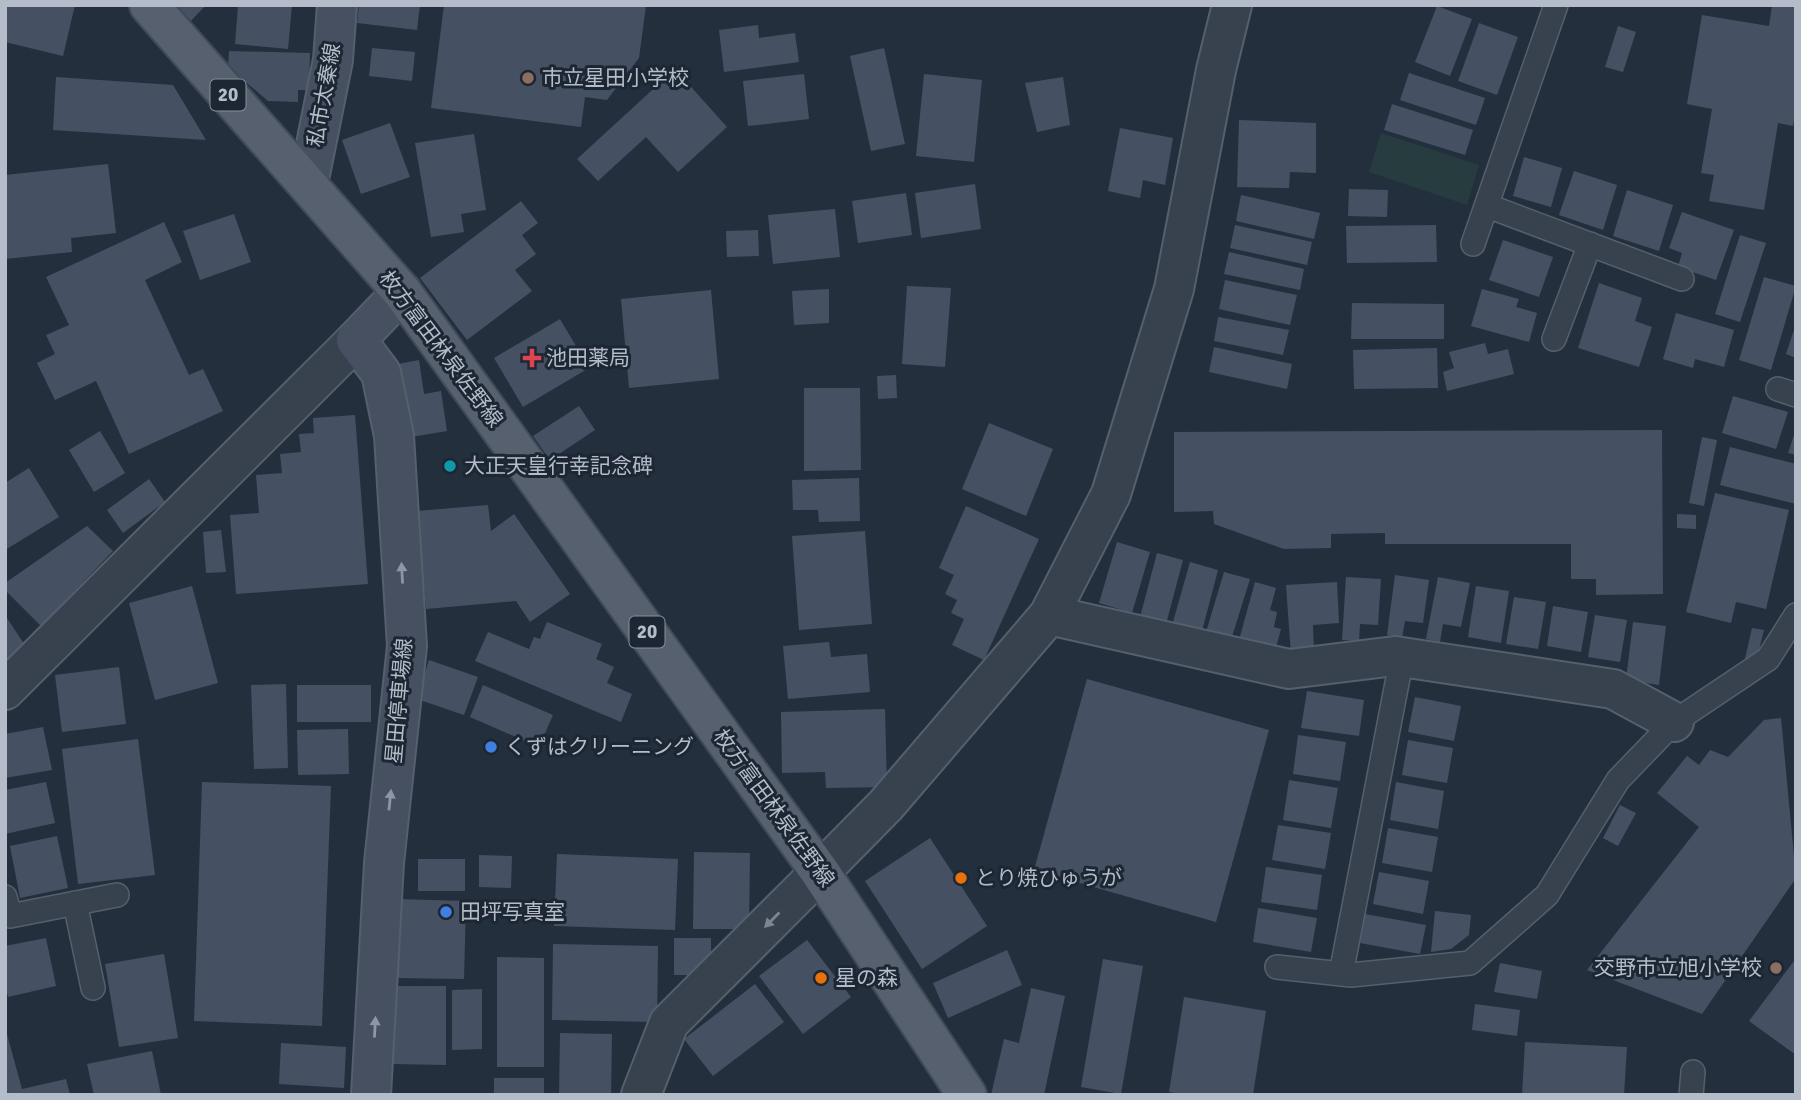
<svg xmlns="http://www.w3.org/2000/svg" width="1801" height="1100" font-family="Signika,'Noto Sans JP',sans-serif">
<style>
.green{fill:#263c3f}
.building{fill:#455162}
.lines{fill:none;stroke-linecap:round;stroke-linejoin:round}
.service-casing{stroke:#565f6c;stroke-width:26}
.minor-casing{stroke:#565f6c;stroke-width:42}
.tertiary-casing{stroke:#565f6c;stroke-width:42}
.secondary-casing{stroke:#565f6c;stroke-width:42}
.primary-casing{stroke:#414a57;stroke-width:42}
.service{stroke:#38414e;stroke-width:23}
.minor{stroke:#38414e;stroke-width:38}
.tertiary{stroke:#38414e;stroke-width:38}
.secondary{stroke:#465061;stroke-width:38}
.primary{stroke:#56606e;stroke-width:38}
.oneway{fill:#8e96a5}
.oneway2{fill:#7c8592}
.education-dot{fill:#8d6e63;stroke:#1d2633;stroke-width:2.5}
.health-dot{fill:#e0444e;stroke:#1d2633;stroke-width:2.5}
.culture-dot{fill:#0f9aa8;stroke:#1d2633;stroke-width:2.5}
.shop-dot{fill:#3f7fe0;stroke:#1d2633;stroke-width:2.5}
.food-dot{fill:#e8710a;stroke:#1d2633;stroke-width:2.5}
.labels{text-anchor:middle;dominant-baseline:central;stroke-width:6;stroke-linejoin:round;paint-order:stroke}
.shield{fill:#1d2633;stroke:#878f9c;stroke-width:2}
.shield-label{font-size:19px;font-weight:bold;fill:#b4bcc9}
.poi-label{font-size:21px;fill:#b4bcc9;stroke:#1d2633;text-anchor:start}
.street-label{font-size:21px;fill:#b4bcc9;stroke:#1d2633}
</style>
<rect width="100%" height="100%" fill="#242f3e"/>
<!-- green -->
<path class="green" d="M1381,133L1479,165L1467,205L1369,172Z"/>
<!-- building -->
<path class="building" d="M5,5H75L63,56L5,42Z
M167,5H206L187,25Z
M238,5H292L288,49L235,44Z
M359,5H420L417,30L357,23Z
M444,5H646L639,58L607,100L585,97L581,127L431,108Z
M1772,5H1796V109L1793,126L1778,123L1764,210L1709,201L1714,175L1701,173L1712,109L1687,104L1702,15L1769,26Z
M1437,6L1472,19L1450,76L1415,62Z
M1479,23L1518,37L1497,95L1458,81Z
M758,25L759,38L795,33L799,62L724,72L719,30Z
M1618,26L1636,32L1623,72L1605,67Z
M372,48L415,52L412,81L369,76Z
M884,48L905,144L871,151L850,56Z
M229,51L310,53L309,90H298V102L268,101L228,67Z
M675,69L727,127L678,172L646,137L598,181L577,159Z
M1409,73L1485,98L1476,125L1400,100Z
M804,74L809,119L748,126L743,81Z
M924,74L982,80L974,162L916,156Z
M56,77L173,85L206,140L53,130Z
M1063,77L1070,125L1037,132L1025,83Z
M1392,104L1473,130L1465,155L1384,130Z
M1239,120L1316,123V173L1290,172L1289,188L1237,187Z
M390,123L410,177L361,194L342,140Z
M1120,128L1173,138L1165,185L1143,180L1140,198L1108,191Z
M474,134L486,210L461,214L464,232L431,237L415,143Z
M1524,157L1562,168L1551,207L1513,196Z
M108,164L116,233L71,238L72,252L5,259V175Z
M1574,171L1617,185L1603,230L1559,215Z
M975,184L981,229L921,238L915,193Z
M1349,189L1388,190L1387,217L1348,216Z
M1627,190L1673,205L1659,251L1613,236Z
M906,193L912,235L858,243L852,201Z
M1241,195L1320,213L1314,239L1236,221Z
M521,201L538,223L522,235L536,254L515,270L532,291L467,340L420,278Z
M835,209L840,257L773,264L768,215Z
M1682,212L1734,230L1716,280L1678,267L1682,253L1669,248Z
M234,214L251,262L200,280L183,231Z
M164,222L182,262L145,280L189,375L203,369L223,411L129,454L96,381L55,400L37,363L55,354L46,335L69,325L46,277Z
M1235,225L1312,242L1307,265L1230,248Z
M1436,225L1437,262L1347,263L1346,226Z
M758,230L759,256L727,257L726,231Z
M1740,235L1766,243L1740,322L1715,314Z
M1503,240L1553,257L1539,297L1489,280Z
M1229,252L1304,269L1300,290L1224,274Z
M1764,277L1796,286L1771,370L1739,360Z
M1225,280L1297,295L1290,325L1219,309Z
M1599,283L1642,298L1635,321L1652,327L1639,367L1578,348Z
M907,286L951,288L945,367L902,364Z
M829,289V323L794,325L792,291Z
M1482,289L1519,299L1516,307L1537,313L1529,342L1471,326Z
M711,290L719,379L629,388L621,299Z
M1352,303L1444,304V339H1351Z
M1676,313L1734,330L1724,367L1695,359L1693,368L1663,359Z
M1218,317L1289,330L1283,355L1214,341Z
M560,319L589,368L523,407L494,358Z
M1795,327H1796V358L1786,354Z
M1485,343L1488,354L1508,349L1514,374L1447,391L1443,372L1454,368L1449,352Z
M1214,347L1292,364L1287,389L1209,372Z
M1437,348L1438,388L1354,389L1353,350Z
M419,360L424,394L441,391L447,431L405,438L393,365Z
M896,375L897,398L878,399L877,376Z
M804,388H860L861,470L804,471Z
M1733,396L1788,412L1776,449L1722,433Z
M579,406L595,430L550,460L533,436Z
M355,415L368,584L236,594L230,515L259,513L256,475L282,473L280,454L301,452L299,434L314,433L313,418Z
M989,423L1053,449L1026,516L962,489Z
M1796,429V455L1788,453Z
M1662,430L1663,594L1596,595V579H1571V544H1385V533L1331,534V548L1284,549L1214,524L1213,511L1174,512V432Z
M100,431L125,473L94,492L69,450Z
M1702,437L1717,440L1704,506L1689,503Z
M1730,447L1796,464V504L1720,485Z
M29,468L59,517L5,550V483Z
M859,478L860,521L819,522L818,510H793L792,480Z
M149,479L165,502L123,533L107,510Z
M1715,493L1789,510L1766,609L1736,602L1731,623L1686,612Z
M488,505L491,531L514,514L570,594L530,622L516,601L426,609L417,511Z
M966,506L1039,539L984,660L952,645L964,619L951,613L957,600L945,594L954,575L939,568Z
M1677,514L1696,515V529L1677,528Z
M87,526L113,551L41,626L5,590V583Z
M221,530L226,572L206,573L203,532Z
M865,531L872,624L799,630L792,536Z
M1117,542L1150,552L1132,613L1099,603Z
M1157,553L1183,560L1165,628L1139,621Z
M1190,562L1218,570L1202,631L1173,622Z
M1224,572L1250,579L1231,640L1206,632Z
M1395,575L1429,580L1423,623L1405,621L1402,638L1387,635Z
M1346,577L1381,579L1378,625L1360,624L1359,641L1342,640Z
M1438,577L1470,583L1461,627L1443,624L1440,642L1426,639Z
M1255,582L1276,588L1270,610L1277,612L1274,627L1281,629L1275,651L1239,640Z
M1337,582L1339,623L1313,625L1314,653L1291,655L1286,585Z
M192,586L218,683L155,700L129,603Z
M1476,586L1509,591L1501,643L1468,637Z
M1514,597L1546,602L1538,649L1506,644Z
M1553,606L1588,612L1581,652L1547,646Z
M5,615L28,650L5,665Z
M1595,615L1627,620L1620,662L1588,657Z
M547,622L602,644L596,659L614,667L607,683L632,694L621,722L475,661L488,632L529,649L534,637L540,639Z
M1633,622L1666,626L1659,685L1626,680Z
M1752,628L1764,630L1756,662L1745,659Z
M829,642L831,657L867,654L870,692L788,699L783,646Z
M429,660L478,677L464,715L417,699Z
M119,667L126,724L62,732L55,675Z
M1087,679L1269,730L1216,922L1034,870Z
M286,684L288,768L254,769L251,685Z
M297,685H371V722H297Z
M483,685L553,715L539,747L470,717Z
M1307,691L1364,700L1359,736L1301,728Z
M1415,697L1461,706L1454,741L1408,732Z
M885,709L887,787L826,788L825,772L782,773L781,712Z
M1781,718L1796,878L1702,1014L1587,970L1699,827L1657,793L1687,756L1699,765L1710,750L1728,757L1764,720Z
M43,727L52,770L5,778V734Z
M348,729L349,774L298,775L297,730Z
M1298,735L1346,742L1340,781L1293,774Z
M138,739L155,875L78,884L62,749Z
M1408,740L1453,748L1447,783L1402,775Z
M1289,780L1338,788L1331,828L1283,820Z
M46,782L55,823L5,834V790Z
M202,782L331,786L322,1026L194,1021Z
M1396,782L1444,791L1438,829L1390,820Z
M1620,805L1636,813L1618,846L1603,838Z
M1278,825L1331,833L1325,869L1272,860Z
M1388,828L1438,837L1432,872L1382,863Z
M57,836L68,888L20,898L10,846Z
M930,838L987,926L922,969L865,881Z
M694,852L750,853L749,929H693Z
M557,854L678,859L675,930L554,926Z
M479,855L512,856L511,888L479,887Z
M418,859H465V891H418Z
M1266,867L1322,875L1317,910L1261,902Z
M1379,872L1429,881L1423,914L1373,904Z
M398,899L466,901L464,979L396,978Z
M1258,908L1317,918L1311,952L1253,942Z
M1435,911L1471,915L1469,935L1451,949L1431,952Z
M1365,914L1426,925L1420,954L1360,943Z
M46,938L56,986L8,997L5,983V946Z
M674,938H711V975H674Z
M807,940L851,997L803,1034L759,976Z
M553,944L658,946L657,1022L552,1020Z
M1007,950L1022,985L948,1018L933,983Z
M164,954L178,1038L119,1047L105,964Z
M497,957L544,958V1067H497Z
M1103,959L1143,966L1121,1094L1081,1087Z
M1794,961L1796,963V1055L1749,1021Z
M1500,963L1542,971L1537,999L1494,992Z
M755,984L784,1022L713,1076L684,1039Z
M393,986H446V1065L392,1064Z
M1031,988L1065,996L1044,1095H991L1004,1039L1019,1043Z
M482,989V1049L452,1050V990Z
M1184,997L1266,1011L1253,1095H1186L1169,1092Z
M1475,1004L1520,1010L1517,1036L1472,1030Z
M5,1027L22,1089L66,1079L70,1095H5Z
M560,1033L612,1034L611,1095H559Z
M1525,1042L1627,1047L1624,1095H1522Z
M281,1043L346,1047L344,1088L279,1084Z
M152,1051L161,1095H94L87,1064Z
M494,1078H544V1095H494Z"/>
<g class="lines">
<!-- service casing -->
<g class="service-casing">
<path id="service" d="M1488,206L1682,279
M1473,244L1556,5
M1554,339L1590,244
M1778,389L1796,395
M5,897L10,916L117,895
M75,903L93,988
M1277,967L1351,975L1470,963L1547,895L1618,780L1674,722L1768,659L1796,615
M1341,974L1402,657
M1691,1095L1693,1072"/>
</g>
<!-- minor casing -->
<g class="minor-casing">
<path id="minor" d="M1049,615L1289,669L1395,656L1613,689L1674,722
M5,690L356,340
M641,1095L669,1023L820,872"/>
</g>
<!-- tertiary casing -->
<g class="tertiary-casing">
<path id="tertiary" d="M820,872L886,805L1049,615L1111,494L1174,289L1216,70L1232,5"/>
</g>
<!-- secondary casing -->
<g class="secondary-casing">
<path id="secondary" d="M308,184L333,60L337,5
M371,1095L384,863L407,646L394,436L381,373L356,340L402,292"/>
</g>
<!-- primary casing -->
<g class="primary-casing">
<path id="primary" d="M149,5L402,292L820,872L967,1095"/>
</g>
<!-- service -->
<use href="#service" class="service"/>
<!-- minor -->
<use href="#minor" class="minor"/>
<!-- tertiary -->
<use href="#tertiary" class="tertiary"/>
<!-- secondary -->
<use href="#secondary" class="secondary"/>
<!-- primary -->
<use href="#primary" class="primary"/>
</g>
<!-- one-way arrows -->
<defs><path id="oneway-solid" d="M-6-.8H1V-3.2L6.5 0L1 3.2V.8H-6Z" transform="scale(1.75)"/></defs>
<g class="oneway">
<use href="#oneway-solid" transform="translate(402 573) rotate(-93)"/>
<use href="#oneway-solid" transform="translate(390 800) rotate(-84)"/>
<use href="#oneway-solid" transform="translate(375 1027) rotate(-87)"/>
</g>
<use class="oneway2" href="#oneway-solid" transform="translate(772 920) rotate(135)"/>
<!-- markers -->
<g class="education-dot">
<circle cx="528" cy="78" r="7"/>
<circle cx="1776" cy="968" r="7"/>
</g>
<path class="health-dot" d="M528.5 347.5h7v7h7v7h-7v7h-7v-7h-7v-7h7z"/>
<circle class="culture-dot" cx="450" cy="466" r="7"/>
<g class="shop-dot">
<circle cx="491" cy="747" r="7"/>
<circle cx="446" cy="912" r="7"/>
</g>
<g class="food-dot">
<circle cx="961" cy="878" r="7"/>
<circle cx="821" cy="978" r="7"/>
</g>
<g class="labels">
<!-- shield labels -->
<g class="shield">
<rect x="210.5" y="79.5" width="35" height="31" rx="5"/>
<rect x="629.5" y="616.5" width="35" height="31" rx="5"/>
</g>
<g class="shield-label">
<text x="228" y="95">20</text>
<text x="647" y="632">20</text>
</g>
<!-- poi labels -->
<g class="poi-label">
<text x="542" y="78">市立星田小学校</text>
<text x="546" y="358">池田薬局</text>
<text x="464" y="466">大正天皇行幸記念碑</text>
<text x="505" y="747">くずはクリーニング</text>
<text x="975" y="878">とり焼ひゅうが</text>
<text x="460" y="912">田坪写真室</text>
<text x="1762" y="968" text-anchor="end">交野市立旭小学校</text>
<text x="835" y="978">星の森</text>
</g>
<!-- street labels -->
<g class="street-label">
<text transform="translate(324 95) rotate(-80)">私市太秦線</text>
<text transform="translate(441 349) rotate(53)">枚方富田林泉佐野線</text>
<text transform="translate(399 701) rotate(-85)">星田停車場線</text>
<text transform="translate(774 808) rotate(54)">枚方富田林泉佐野線</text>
</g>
</g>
<!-- border -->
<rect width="1801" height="1100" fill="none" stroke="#b4bcc9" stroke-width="14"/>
</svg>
